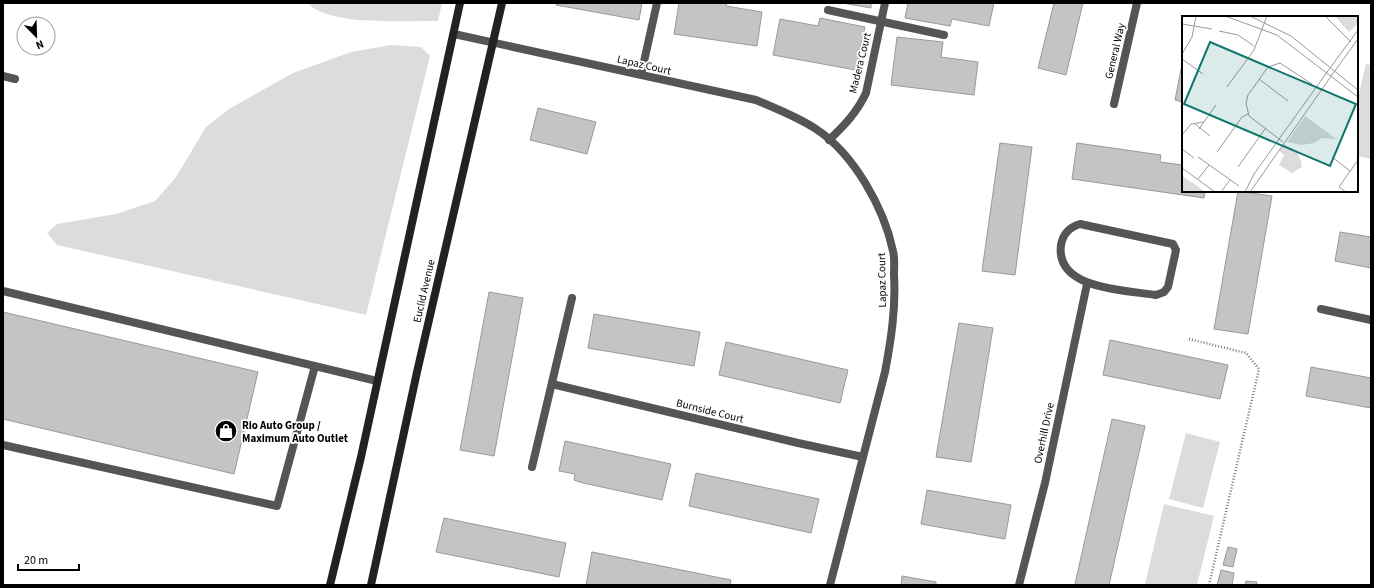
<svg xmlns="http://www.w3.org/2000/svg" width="1374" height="588" font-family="'Source Sans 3',sans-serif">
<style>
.green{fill:#dcdcdc}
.building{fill:#c4c4c4;stroke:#999}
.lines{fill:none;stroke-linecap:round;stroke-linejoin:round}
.path{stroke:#777;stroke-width:2.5;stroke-dasharray:1 2;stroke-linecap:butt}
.lane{stroke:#555;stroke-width:8}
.street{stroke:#555;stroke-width:8}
.secondary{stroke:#222;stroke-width:8}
.labels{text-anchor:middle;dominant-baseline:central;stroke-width:3.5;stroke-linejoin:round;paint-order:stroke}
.street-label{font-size:11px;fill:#000;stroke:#fff}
.poi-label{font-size:11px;font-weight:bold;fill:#000;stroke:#fff;text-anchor:start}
.inset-road{fill:none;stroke:#999;stroke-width:1}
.view{fill:#0f766e;fill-opacity:0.15;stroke:#0f766e;stroke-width:2}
.inset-edge{fill:none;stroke:#000;stroke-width:2}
</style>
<rect width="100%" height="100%" fill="#fff"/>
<!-- green -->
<path class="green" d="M307,3H442L438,21C403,20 332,27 307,3Z
M391,45L421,47L430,56L366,315L57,245L47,233L57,224L116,214L155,201L176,177L206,127L229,109L293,73L351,52Z
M1366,64L1371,65V159L1357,156V102Z
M1186,433L1220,442L1203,508L1169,499Z
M1164,504L1214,516L1197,585L1145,584Z"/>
<!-- building -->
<path class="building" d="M556,3H642L639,20L556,5Z
M679,3H727L726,6L762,12L757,46L674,34Z
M842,3H871V8Z
M908,3H994L989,26L952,19L950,26L905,18Z
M1054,3H1083L1066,75L1038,68Z
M820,18L865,27L856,70L773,55L780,19L818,26Z
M897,37L943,42L941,57L978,62L974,95L891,85Z
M1183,59V102L1175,100Z
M538,108L596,122L587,154L530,140Z
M1000,143L1032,147L1015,275L982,271Z
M1077,143L1161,155L1160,162L1183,165V191H1205L1204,198L1072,179Z
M1238,191L1272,196L1248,334L1214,329Z
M1340,232L1371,237V268L1335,261Z
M489,292L523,298L494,456L460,450Z
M3,312L258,372L234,474L3,419Z
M594,314L700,332L694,366L588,348Z
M959,323L993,328L971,462L936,457Z
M1110,340L1228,365L1220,399L1103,375Z
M726,342L848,370L840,403L719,375Z
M1311,367L1371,378V408L1306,396Z
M1112,419L1145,426L1109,585H1077L1075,584Z
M565,441L671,464L662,500L583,483L574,480L575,474L559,471Z
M696,473L819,499L811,533L689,506Z
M927,490L1011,505L1005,539L921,524Z
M444,518L566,543L559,577L436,552Z
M1228,547L1237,549L1233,567L1223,565Z
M592,552L731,580L730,585H586Z
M1221,570L1234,573L1232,585H1217Z
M902,576L936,582V585H901Z
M1246,581L1257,582V585H1245Z"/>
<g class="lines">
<!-- path -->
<path class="path" d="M1189,339L1246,353L1259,369L1209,585"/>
<!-- lane -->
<path class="lane" d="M828,10L944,35
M1080,224L1173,244L1176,250L1168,287L1164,292L1156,295C1126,290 1055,290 1061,245C1063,233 1070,227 1080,224Z
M3,291L377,381
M3,445L277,506L315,366
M532,467L572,298"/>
<!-- street -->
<path class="street" d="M454,34L756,100C777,109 798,117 816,129C854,154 884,208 893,251C895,258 894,267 894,275C896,308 891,340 885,372L830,585
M641,75L657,3
M3,76L15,79
M1114,104L1137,3
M829,140C845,125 857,112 866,93L885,3
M1321,309L1371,320
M552,384L798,443L863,457
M1019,585L1045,483L1087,284"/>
<!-- secondary -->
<path class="secondary" d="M330,585L361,457L460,3
M371,585L417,372L502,3"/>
</g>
<!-- icons -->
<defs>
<g id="shop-disc" transform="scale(1.15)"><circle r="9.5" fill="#000" stroke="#fff"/><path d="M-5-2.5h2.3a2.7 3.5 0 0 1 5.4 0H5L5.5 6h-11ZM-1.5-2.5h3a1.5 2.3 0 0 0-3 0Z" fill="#fff"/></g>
</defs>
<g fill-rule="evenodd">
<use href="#shop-disc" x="226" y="431"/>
</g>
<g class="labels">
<!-- street labels -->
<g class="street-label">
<text transform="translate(1115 51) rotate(-77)">General Way</text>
<text transform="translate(860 63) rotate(-76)">Madera Court</text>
<text transform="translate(644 65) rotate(13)">Lapaz Court</text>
<text transform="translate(882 280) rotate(-91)">Lapaz Court</text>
<text transform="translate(424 291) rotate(-77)">Euclid Avenue</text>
<text transform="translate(710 411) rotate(14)">Burnside Court</text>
<text transform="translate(1044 433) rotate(-78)">Overhill Drive</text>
</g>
<!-- poi labels -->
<g class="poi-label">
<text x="242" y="425">Rio Auto Group /<tspan x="242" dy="13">Maximum Auto Outlet</tspan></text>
</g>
</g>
<!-- overview -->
<g transform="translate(1182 16)">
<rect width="176" height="176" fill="#fff"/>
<path d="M153,0H176V7L167,16ZM123,100L153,122V123L140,122L132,127L120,129L105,126ZM102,128L115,135L119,145L120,151L110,157L97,149L102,139L97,135ZM0,160L14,169L23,176H0Z" fill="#dcdcdc"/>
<path class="inset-road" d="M43,0L95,19L176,81M68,0L109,20L176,74M143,0L169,26M0,8L30,13M37,15L56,19L72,30M0,38L10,21L14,0M0,43L21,58M148,52L176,14M152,56L176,23M77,63L106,85M45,71L72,34L85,0M12,107L28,120M17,113L34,89M0,119L9,108L22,106M101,126L67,100L64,87L66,79L86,51L98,47L130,68M0,133L12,142M35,136L60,101L66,98M16,141L57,170M150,141L168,155M56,151L83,113M0,152L33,176M16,163L27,149M39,176L48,164M63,176L72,158L148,52M68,176L152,56M164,176L157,171L176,144"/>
<path class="view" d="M28,26L174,88L148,150L2,88Z"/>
<rect width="176" height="176" class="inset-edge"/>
</g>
<!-- border -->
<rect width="1374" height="588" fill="none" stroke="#000000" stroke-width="8"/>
<!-- north arrow -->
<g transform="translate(36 36) rotate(157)"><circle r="19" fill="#ffffff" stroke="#999999"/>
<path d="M0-3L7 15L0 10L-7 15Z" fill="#000000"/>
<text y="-6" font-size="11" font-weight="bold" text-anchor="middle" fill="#000000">N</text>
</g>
<!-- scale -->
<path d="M18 564v6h61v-6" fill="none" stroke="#000000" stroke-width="2"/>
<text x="24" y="564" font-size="12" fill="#000000" stroke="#ffffff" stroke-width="3" paint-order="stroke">20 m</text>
</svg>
